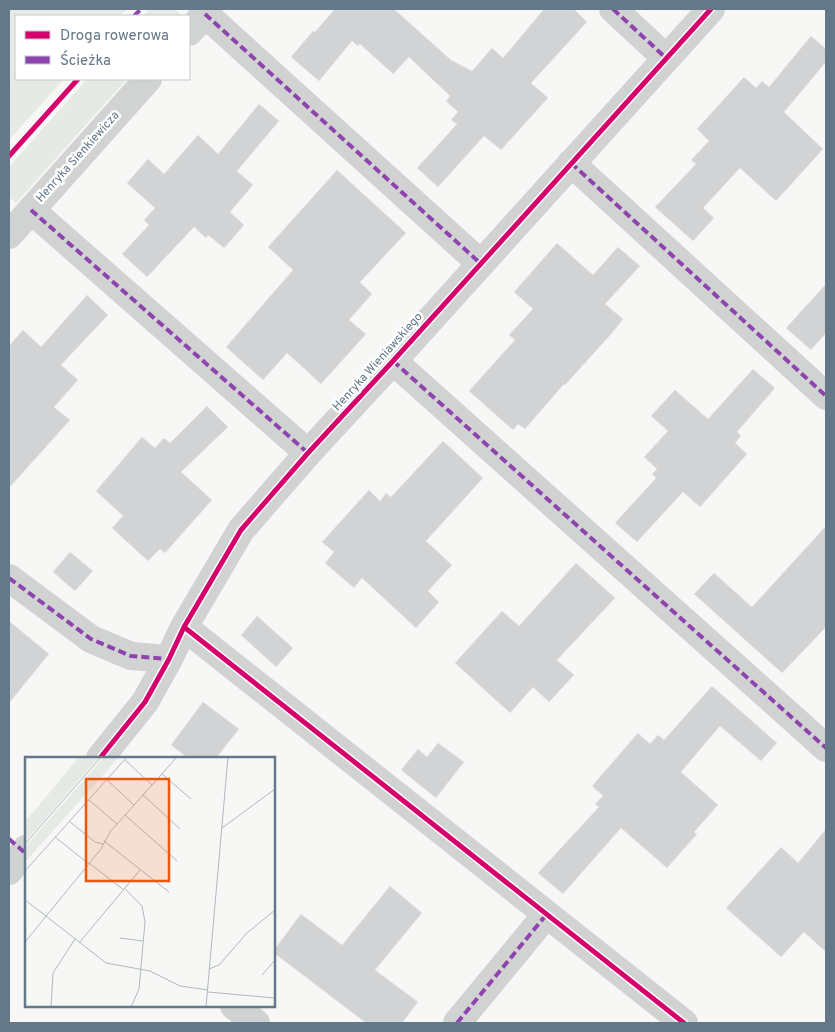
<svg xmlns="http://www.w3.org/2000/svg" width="835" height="1032" font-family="Overpass,sans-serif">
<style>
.green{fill:#e6eae4}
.building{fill:#d2d3d4;stroke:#e6e6e6}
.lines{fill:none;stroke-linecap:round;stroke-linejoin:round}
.minor{stroke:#d1d2d2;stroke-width:28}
.quiet{stroke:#8e44ad;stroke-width:4;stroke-dasharray:8 4;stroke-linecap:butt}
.cycleway-casing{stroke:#fff;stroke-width:8}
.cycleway{stroke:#d6006c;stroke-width:5}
.labels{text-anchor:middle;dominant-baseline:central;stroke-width:5;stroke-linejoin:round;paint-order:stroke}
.street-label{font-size:12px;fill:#647889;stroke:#fff}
.inset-road{fill:none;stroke:#afb9c0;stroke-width:1}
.view{fill:#e8590c;fill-opacity:0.15;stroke:#e8590c;stroke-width:2.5}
.inset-edge{fill:none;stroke:#647889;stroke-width:2.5}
</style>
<rect width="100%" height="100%" fill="#f7f7f6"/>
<!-- green -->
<path class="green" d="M9,9H127L120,16H16V79H64L9,140Z
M150,9H174L182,16H143Z
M87,79H127L16,203L9,197V167Z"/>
<!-- building -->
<path class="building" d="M335,9H394L451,60L472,71L492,48L503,58L544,9H574L587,22L531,83L548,98L501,150L484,136L438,187L417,168L457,124L451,120L458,112L446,101L450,96L409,57L393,74L360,44L358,46L352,41L319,81L291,57L313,31L315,32Z
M811,36L826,49V62L784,112L823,149L776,201L740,168L703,208L714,218L693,241L655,207L696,164L691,160L709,141L697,129L744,77L756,88L762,81L769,87Z
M259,104L279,121L237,171L253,185L230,212L244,225L224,248L208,235L206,238L194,227L147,277L122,254L149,225L144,220L155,208L127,183L148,159L164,174L198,135L218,154Z
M337,170L406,233L360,282L372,294L349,320L366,334L321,384L287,353L263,380L226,347L293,270L268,247Z
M557,243L593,275L618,247L640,266L605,304L623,319L612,333L565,385L564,384L525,429L518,424L513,430L469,391L515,340L509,335L533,309L514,292Z
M826,284V333L811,350L786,328Z
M87,295L108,315L61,365L78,380L54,407L70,420L9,488V346L23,330L41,347Z
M753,369L775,388L737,432L741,436L735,443L747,454L700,507L683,492L637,542L615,523L656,478L652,474L657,469L644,457L668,431L651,416L675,390L708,419Z
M207,406L228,427L181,472L212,500L165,553L160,549L148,561L112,528L123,516L96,491L142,437L155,448L164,438L170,443Z
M443,441L483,478L426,541L452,565L428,591L439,602L416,628L362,578L354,588L325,563L334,552L322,542L369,490L380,501L386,493L391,497Z
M826,526V627L782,673L694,594L714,573L752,607Z
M70,552L93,571L75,591L53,572Z
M576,563L615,598L557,660L574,675L549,702L533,687L510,713L455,663L502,611L519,626Z
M257,616L293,648L276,667L241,635Z
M9,621L49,654L9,703Z
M712,686L777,743L761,761L720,726L681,772L718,805L694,832L697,834L667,868L621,828L563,894L538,873L599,807L595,804L603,796L592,786L638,733L650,744L658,735L664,740Z
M203,702L239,729L216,758H188L171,745Z
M438,743L464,762L436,798L401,770L418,749L427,757Z
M826,829V952L804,932L781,957L726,908L781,847L798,863Z
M390,886L422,913L375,970L418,1002L402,1023H366L274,953V950L301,914L342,945Z"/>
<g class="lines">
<!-- minor -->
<path class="minor" d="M613,9L666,58
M205,14L480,263
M189,32L209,9
M571,163L826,396
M31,210L308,453
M9,235L148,79
M393,361L826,748
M9,578L91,639L131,656L169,659
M184,627L684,1023
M100,758L145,702L169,659L184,627L241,530L308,453L393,361L711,9
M9,871L26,849
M234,1006L256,1023
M457,1023L546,915"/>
<!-- quiet -->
<path class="quiet" d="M613,9L666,58
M205,14L480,263
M134,16L141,9
M571,163L826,396
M31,210L308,453
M393,361L826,748
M9,578L91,639L131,656L169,659
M9,839L24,852
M457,1023L546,915"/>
<!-- cycleway casing -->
<g class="cycleway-casing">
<path id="cycleway" d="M9,156L78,79
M184,627L684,1023
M100,758L145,702L169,659L184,627L241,530L308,453L393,361L711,9"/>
</g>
<!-- cycleway -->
<use href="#cycleway" class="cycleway"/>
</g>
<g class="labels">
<!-- street labels -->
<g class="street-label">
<text transform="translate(78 157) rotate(-48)">Henryka Sienkiewicza</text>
<text transform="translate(378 362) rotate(-48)">Henryka Wieniawskiego</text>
</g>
</g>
<!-- overview -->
<g transform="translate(25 757)">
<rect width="250" height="250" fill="#f7f7f6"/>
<path d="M54,0H74L0,85V65ZM79,0H94L0,105V90Z" fill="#e6eae4"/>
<path class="inset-road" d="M100,3L127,28M137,17L166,42M82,23L109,48M118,38L155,72M64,43L92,67M100,58L152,104M44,64L70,85L78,87M197,71L250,32M30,80L64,107M79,84L144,135M0,87L76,0M64,106L99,133M0,114L102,0M100,132L117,149L120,165L114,232L106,250M0,143L21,159M21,159L81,206L125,214L155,229L183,233M95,181L118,184M0,185L76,92L85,75L152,0M54,186L115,113M184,212L194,208L222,176L250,153M237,218L250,203M183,235L250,241M26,250L28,216L50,182M181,250L203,0"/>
<path class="view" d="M61,22H144V124H61Z"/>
<rect width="250" height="250" class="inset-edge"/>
</g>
<!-- border -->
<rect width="835" height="1032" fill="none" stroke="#647889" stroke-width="20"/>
<!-- legend -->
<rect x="15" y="15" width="175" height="65" fill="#ffffff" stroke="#c1c9d0"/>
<rect x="25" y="31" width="25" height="8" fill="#d6006c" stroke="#c1c9d0"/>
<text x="60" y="40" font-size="15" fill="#647889">Droga rowerowa</text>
<rect x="25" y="56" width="25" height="8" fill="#8e44ad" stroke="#c1c9d0"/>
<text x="60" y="65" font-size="15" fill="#647889">Ścieżka</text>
</svg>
